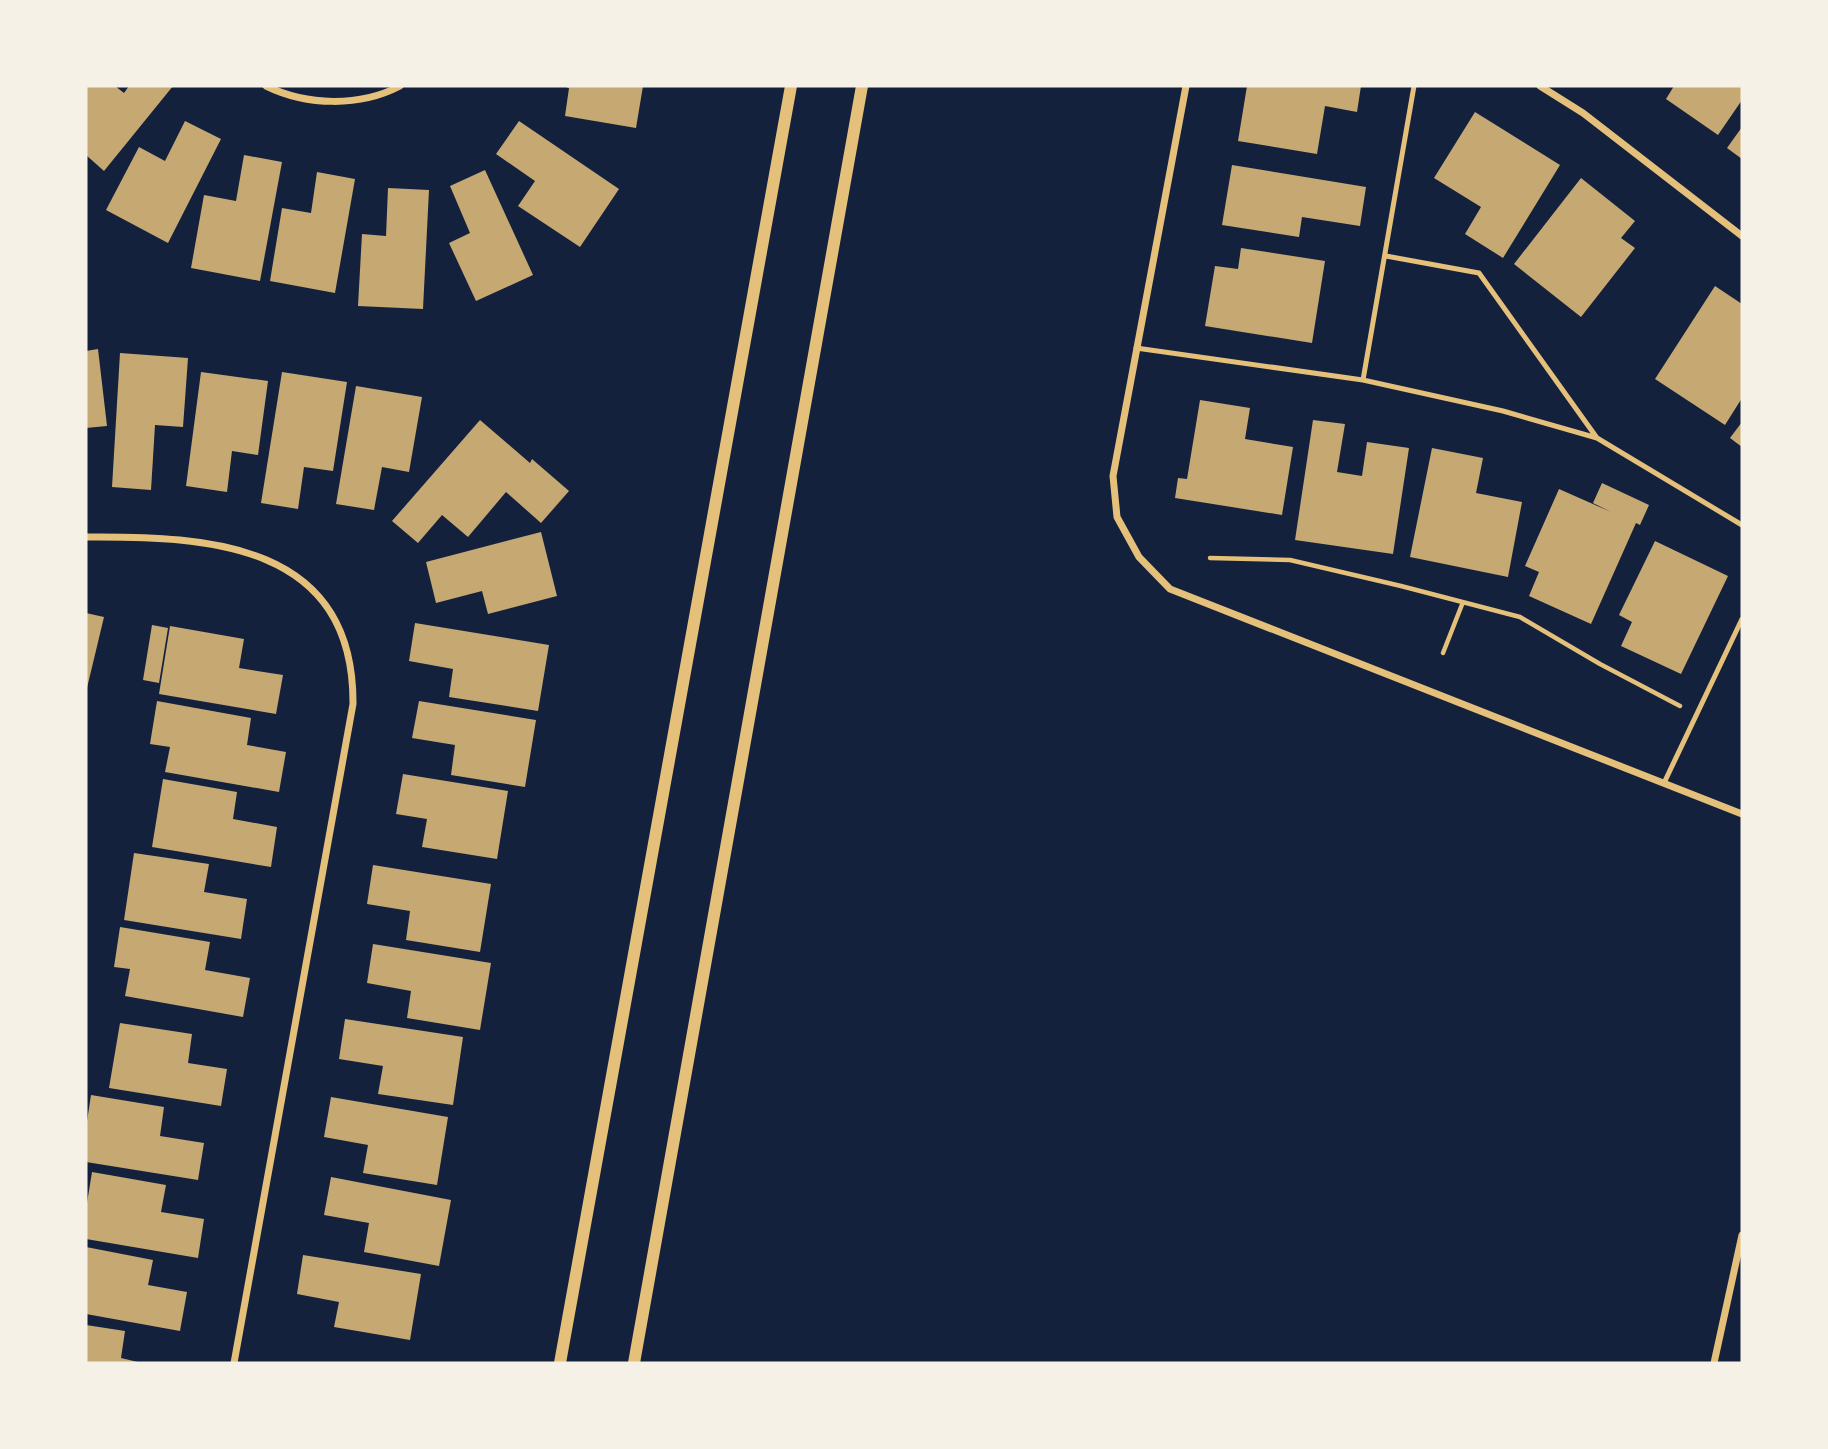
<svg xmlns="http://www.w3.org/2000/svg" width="1828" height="1449" font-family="Lora,serif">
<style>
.building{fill:#c6a872}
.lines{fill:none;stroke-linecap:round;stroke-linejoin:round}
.path{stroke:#e5c07b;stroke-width:4.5}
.service{stroke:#e5c07b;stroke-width:5}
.minor{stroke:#e5c07b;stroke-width:7}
.tertiary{stroke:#e5c07b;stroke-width:12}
</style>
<rect width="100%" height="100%" fill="#14213d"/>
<!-- building -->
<path class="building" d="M86,86H115L124,93L129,86H173L104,171L86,155Z
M563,86H643L636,128L565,116L569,88Z
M1247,86H1361L1357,112L1325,106L1317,154L1238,141Z
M1674,86H1742V100L1718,135L1666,99Z
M1475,112L1560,165L1503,258L1465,234L1481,207L1434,178Z
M185,121L221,139L168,243L106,210L139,147L165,161Z
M519,121L619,189L580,247L518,206L535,181L496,154Z
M1742,127V159L1727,148Z
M244,155L282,162L260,281L191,268L204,195L236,201Z
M1232,165L1366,187L1360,226L1302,217L1299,237L1222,225Z
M485,170L533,275L476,301L449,243L470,233L450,186Z
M317,172L355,179L335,293L270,281L282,208L311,213Z
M1581,178L1635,221L1621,238L1635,248L1581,317L1514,264Z
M388,188L429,190L423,309L358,306L362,234L386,236Z
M1241,248L1325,261L1312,343L1205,326L1215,266L1238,269Z
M1715,286L1742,304V398L1725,425L1655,379Z
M98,349L107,426L86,428V351Z
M120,353L188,358L183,427L155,425L151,490L112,487Z
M201,372L268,381L258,455L232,451L227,492L186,486Z
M282,372L347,382L333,471L304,467L298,509L261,503Z
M356,386L422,397L409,472L382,467L374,510L336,504Z
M1200,400L1250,408L1245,439L1293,447L1282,515L1175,498L1178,478L1187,479Z
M480,420L530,463L532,459L569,491L541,523L506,492L468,537L442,515L418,543L392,521Z
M1313,420L1345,424L1337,472L1362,476L1367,442L1409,448L1393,554L1295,540Z
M1742,422V447L1730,438Z
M1432,448L1483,458L1476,493L1522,502L1508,577L1410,557Z
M1602,483L1649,505L1640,525L1636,523L1591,624L1529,596L1539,572L1525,566L1559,489L1611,512L1593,503Z
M541,532L557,596L488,614L482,591L436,603L426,562Z
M1655,541L1728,576L1681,674L1621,646L1632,622L1619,615Z
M86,613L104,617L87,688H86Z
M415,623L549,645L538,711L449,697L453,669L409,661Z
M152,625L168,628L159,683L143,680Z
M170,626L244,639L239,668L283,675L276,714L159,694Z
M157,701L251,718L247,745L286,752L279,792L165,772L170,747L150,744Z
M419,701L536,720L525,787L451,775L455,745L412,738Z
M403,774L508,791L497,859L422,847L427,819L396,814Z
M163,779L237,792L233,819L277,827L271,867L152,847Z
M134,853L209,864L204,892L247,899L241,939L124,920Z
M373,865L491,884L480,952L406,940L410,911L367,904Z
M120,927L210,942L205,970L250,978L243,1017L125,996L130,969L114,967Z
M373,944L491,963L480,1030L407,1018L411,991L367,983Z
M345,1019L463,1037L453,1105L378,1094L383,1066L339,1059Z
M120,1023L192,1034L188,1063L227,1069L221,1106L109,1088Z
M91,1095L164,1107L160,1136L204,1143L198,1180L86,1162V1128Z
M331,1097L448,1117L437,1185L363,1173L368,1145L324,1137Z
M92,1172L166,1185L161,1212L204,1219L198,1258L86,1239V1209Z
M331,1177L451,1200L439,1266L364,1252L369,1223L324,1215Z
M86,1247L153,1260L148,1285L187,1292L180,1331L86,1314Z
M303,1255L421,1274L410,1340L334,1327L339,1302L297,1294Z
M86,1325L125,1331L121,1358L142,1363H86Z"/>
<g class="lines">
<!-- path -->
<path class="path" d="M1210,558L1290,560L1401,586L1520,617L1600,664L1680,706
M1443,653L1463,602"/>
<!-- service -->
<path class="service" d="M1386,256L1479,273L1597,438
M1136,348L1363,380L1503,411L1597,438L1742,525
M1363,380L1414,86
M1664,783L1742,619"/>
<!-- minor -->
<path class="minor" d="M266,86C307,106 360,107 400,86
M1186,86L1113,476L1117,517L1139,557L1170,589L1742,814
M1540,86L1583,113L1742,236
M86,537C209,536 354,543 353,704L234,1363
M1714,1363L1742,1235"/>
<!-- tertiary -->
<path class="tertiary" d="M560,1363L791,86
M634,1363L862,86"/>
</g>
<!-- border -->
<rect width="1828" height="1449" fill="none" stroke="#f6f1e7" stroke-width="175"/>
</svg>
